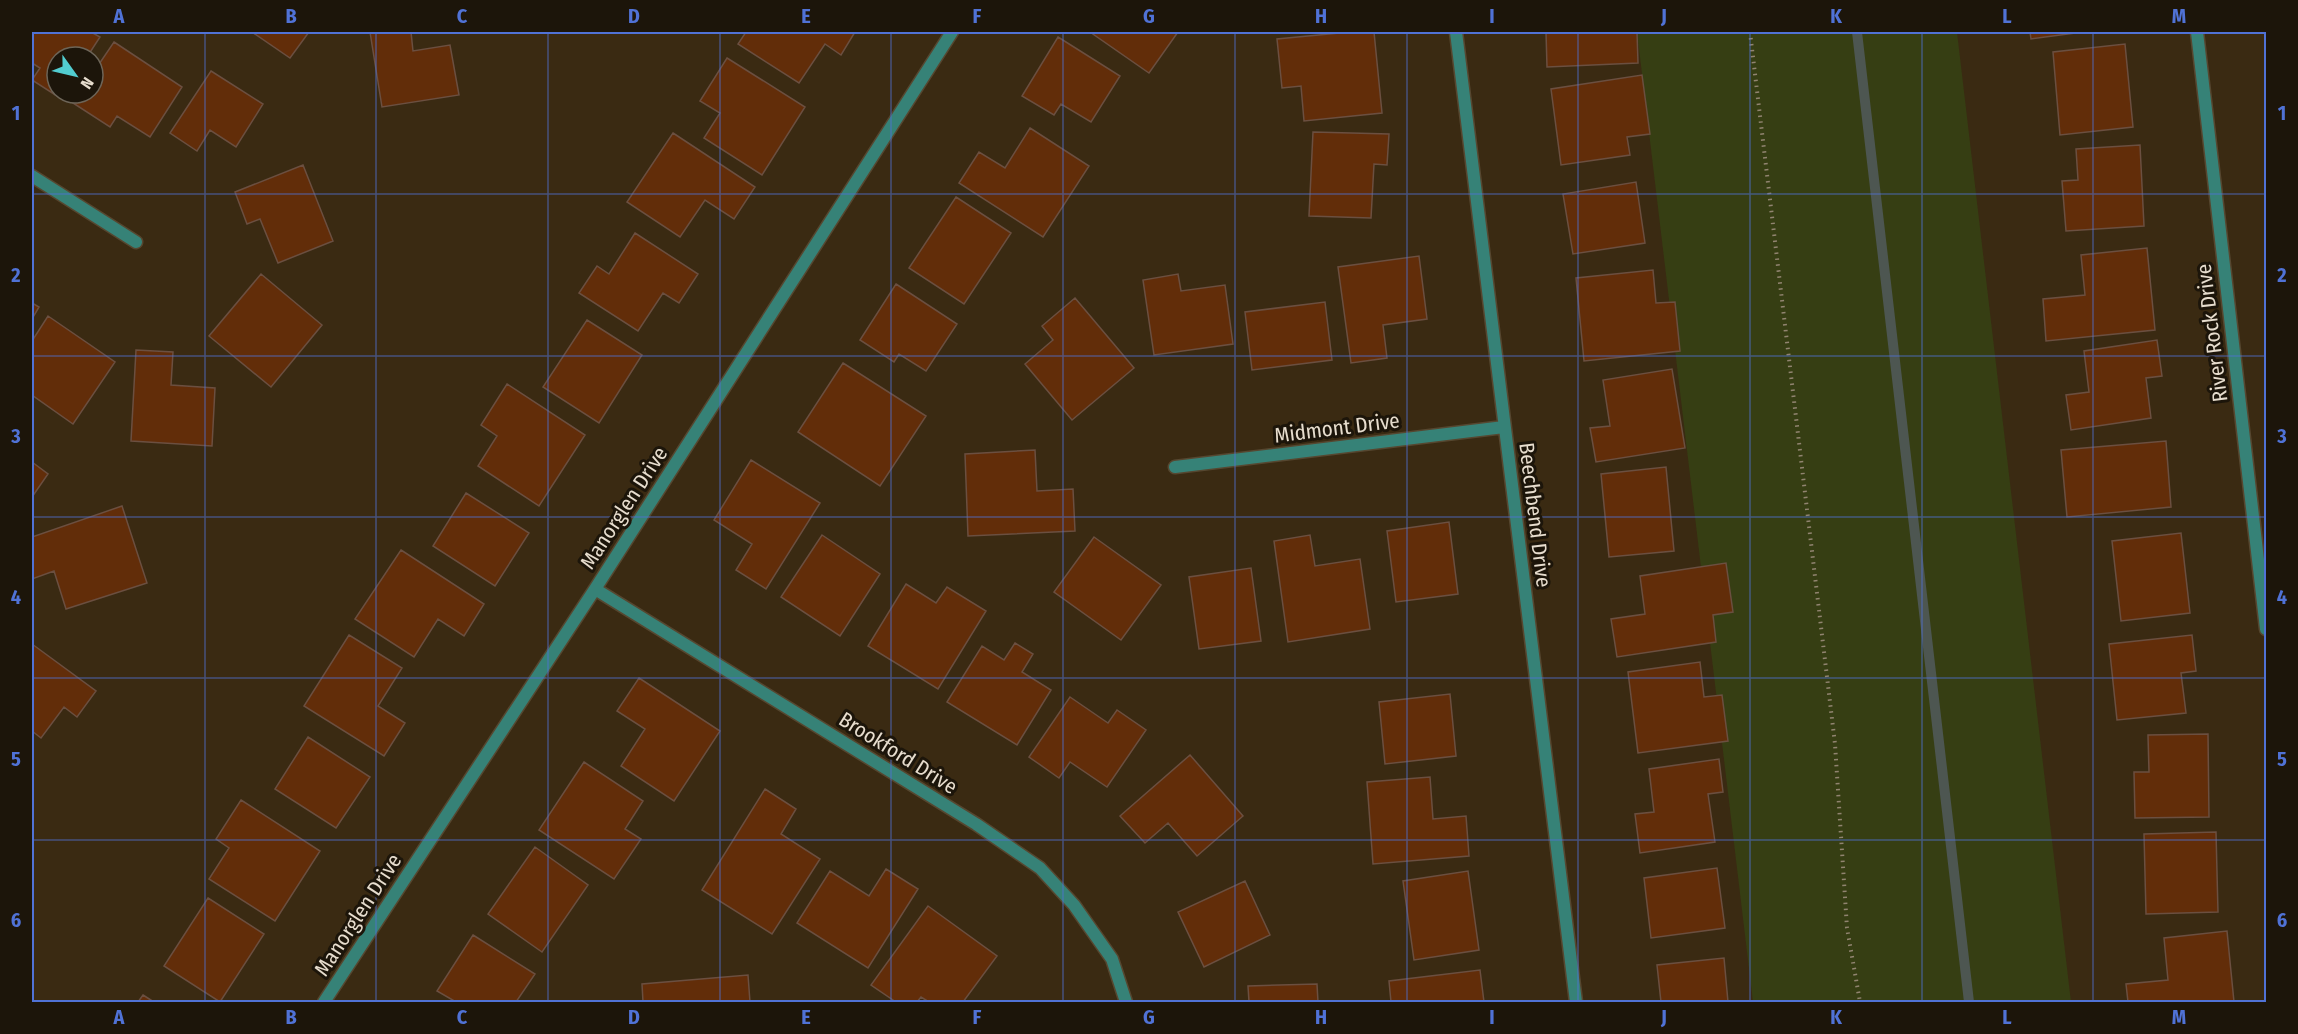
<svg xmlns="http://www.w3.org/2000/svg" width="2298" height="1034" font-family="'Fira Sans Condensed',sans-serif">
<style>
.green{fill:#363e13}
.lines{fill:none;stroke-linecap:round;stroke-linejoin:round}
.stream{stroke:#4d5651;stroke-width:10}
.building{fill:#622d09;stroke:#6b4f40;stroke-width:1.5}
.minor-casing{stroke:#564730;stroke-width:15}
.path{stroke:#918470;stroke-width:4;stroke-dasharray:1.5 4.5;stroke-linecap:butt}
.minor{stroke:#368277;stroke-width:12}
.grid{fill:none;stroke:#5072d6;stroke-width:1.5;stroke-opacity:0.55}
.labels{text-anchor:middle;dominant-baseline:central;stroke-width:6;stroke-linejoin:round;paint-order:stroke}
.street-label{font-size:21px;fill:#e7ddce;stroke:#1c150a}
.neatline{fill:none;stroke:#5072d6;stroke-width:2}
.grid-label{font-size:20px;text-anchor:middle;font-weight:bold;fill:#5072d6}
</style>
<rect width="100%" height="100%" fill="#3a2a12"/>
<!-- green -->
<path class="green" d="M1637,32H1957L2071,1002H1753Z"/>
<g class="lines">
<!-- stream -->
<path class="stream" d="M1857,32L1969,1002"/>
</g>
<!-- building -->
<path class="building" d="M32,32H91L100,37L87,57H57V93H63L60,98L32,80L40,68L32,63Z
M252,32H309L290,58Z
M370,32H411L413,51L450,45L459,95L382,107Z
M746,32H855L841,55L825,44L799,83L738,44Z
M1090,32H1178L1149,73Z
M1350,32H1374L1382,113L1304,121L1301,86L1282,88L1277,39Z
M1546,32H1637L1638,63L1547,67Z
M2030,32H2083L2031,39Z
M1058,37L1120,76L1091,122L1061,104L1054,115L1022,96Z
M114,42L182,87L150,137L117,116L110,127L73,103L80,93H93V73Z
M2125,44L2133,127L2060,135L2053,52Z
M727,58L805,107L762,175L704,138L720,113L700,101Z
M211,71L263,104L236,147L210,130L197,151L170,133Z
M1642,75L1650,134L1627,137L1630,155L1561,165L1551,89Z
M1030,128L1089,166L1043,237L959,183L979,152L1005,168Z
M1313,132L1389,134L1387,165L1374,164L1371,218L1309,216Z
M673,133L755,187L734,219L705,200L680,237L627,202Z
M2140,145L2144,226L2066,231L2062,181L2078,180L2076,149Z
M303,165L333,241L278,263L260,219L247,224L235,192Z
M1636,182L1645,243L1573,254L1563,194Z
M956,197L1011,233L964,304L909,268Z
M635,233L698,274L679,303L663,293L638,331L579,293L597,266L609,274Z
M2147,248L2155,330L2046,341L2043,299L2085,295L2081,255Z
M1419,256L1427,319L1383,325L1387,358L1351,363L1338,267Z
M1653,270L1656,303L1675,302L1680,351L1584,361L1576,278Z
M261,274L322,325L271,387L209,336Z
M1178,274L1181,291L1225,285L1233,344L1154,355L1143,280Z
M896,284L957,324L926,371L899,354L894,362L860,340Z
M1075,298L1134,368L1072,420L1025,364L1053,340L1042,326Z
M1325,302L1332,360L1252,370L1245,312Z
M32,303L39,307L32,319Z
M48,316L115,362L73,424L32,395V341Z
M587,320L642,355L599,423L543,387Z
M2157,340L2162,376L2146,378L2151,418L2071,430L2066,395L2089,392L2084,351Z
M136,350L173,352L171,385L215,388L212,446L131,441Z
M843,363L926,416L880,486L798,432Z
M1672,369L1685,448L1596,462L1590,428L1610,426L1603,380Z
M507,384L585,435L539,506L478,466L497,436L481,425Z
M2166,441L2171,507L2067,517L2061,450Z
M1035,450L1037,491L1073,489L1075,531L968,536L965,454Z
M751,460L820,503L766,589L736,570L752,544L714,520Z
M32,462L48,474L32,497Z
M1666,467L1674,551L1609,557L1601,474Z
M466,493L529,533L495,586L433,546Z
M122,506L147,583L66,609L54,571L32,579V537Z
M1449,522L1458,594L1396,602L1387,531Z
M2181,533L2190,613L2121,621L2112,541Z
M822,535L880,574L840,636L781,597Z
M1310,535L1315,566L1360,559L1370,629L1288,642L1274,541Z
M1094,537L1161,585L1121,640L1054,592Z
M401,550L484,604L464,636L438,619L414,657L355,619Z
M1726,563L1733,612L1713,615L1716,642L1617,657L1611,619L1645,614L1640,576Z
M1251,568L1261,641L1199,649L1189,577Z
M906,584L936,603L947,587L986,611L938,689L868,646Z
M349,635L402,668L378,706L405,723L384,756L304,706Z
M2192,635L2196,671L2181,673L2186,713L2117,720L2109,644Z
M1015,643L1033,654L1022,672L1051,690L1017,745L947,702L982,646L1004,660Z
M32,644L96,691L77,717L64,707L41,738L32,731Z
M1700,662L1704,697L1722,695L1728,741L1638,753L1628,672Z
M639,678L720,731L674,801L621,766L645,729L617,711Z
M1450,694L1456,756L1385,764L1379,702Z
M1070,697L1108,723L1117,710L1146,730L1107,787L1070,762L1059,778L1029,757Z
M2208,734L2209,817L2135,818L2134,772H2149L2148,735Z
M308,737L370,777L336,828L275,789Z
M1190,755L1243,816L1197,856L1168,823L1145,843L1120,816Z
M1719,759L1723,792L1708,794L1715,842L1640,853L1635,814L1654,812L1649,769Z
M584,762L643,801L625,829L641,839L614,879L539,830Z
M1430,777L1433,819L1466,816L1469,856L1373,864L1367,782Z
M765,789L796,809L781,834L820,859L772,934L702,890Z
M241,800L320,851L275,921L209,879L229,848L216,839Z
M2216,832L2218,912L2146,914L2144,834Z
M535,847L588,885L542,952L488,914Z
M1717,868L1725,928L1651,938L1644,878Z
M886,869L918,889L868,968L797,923L830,871L869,896Z
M1468,871L1479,950L1414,960L1403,881Z
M1245,881L1270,935L1204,967L1178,912Z
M208,898L264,934L220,1002L164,966Z
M928,906L997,956L963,1002H929L921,997L917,1002H896L871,985Z
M2227,931L2234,1002H2128L2126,984L2168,980L2164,938Z
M473,935L535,974L516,1002H456L437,991Z
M1724,958L1728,1002H1661L1657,965Z
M1480,970L1484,1002H1391L1389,981Z
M748,975L750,1002H643L642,984Z
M1317,984L1318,1002H1249L1248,986Z
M143,995L154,1002H138Z"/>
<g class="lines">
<!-- minor casing -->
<g class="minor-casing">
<path id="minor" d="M1456,32L1576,1002
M2197,32L2266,629
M32,176L136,242
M1175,467L1504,427
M595,589L976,824L1040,868L1074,905L1112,959L1126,1002
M324,1002L595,589L952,32"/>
</g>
<!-- path -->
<path class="path" d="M1750,32L1835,744L1847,928L1860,1002"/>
<!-- minor -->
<use href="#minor" class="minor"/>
</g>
<!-- grid -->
<path class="grid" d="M205,32V1002M376,32V1002M548,32V1002M720,32V1002M891,32V1002M1063,32V1002M1235,32V1002M1407,32V1002M1578,32V1002M1750,32V1002M1922,32V1002M2093,32V1002M32,194H2266M32,356H2266M32,517H2266M32,678H2266M32,840H2266"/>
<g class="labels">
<!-- street labels -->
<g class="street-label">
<text transform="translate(2212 333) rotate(-97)">River Rock Drive</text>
<text transform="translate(1337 428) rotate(-7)">Midmont Drive</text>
<text transform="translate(624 508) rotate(-57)">Manorglen Drive</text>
<text transform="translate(1535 515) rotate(83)">Beechbend Drive</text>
<text transform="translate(898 753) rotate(32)">Brookford Drive</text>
<text transform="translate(358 915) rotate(-57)">Manorglen Drive</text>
</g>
</g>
<!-- border -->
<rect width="2298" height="1034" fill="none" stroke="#1c150a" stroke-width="66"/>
<!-- north arrow -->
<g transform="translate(75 75) rotate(124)"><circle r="28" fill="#1c150a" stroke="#6d6558" stroke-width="1.5"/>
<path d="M0-4.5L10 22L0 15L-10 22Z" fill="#52cdd0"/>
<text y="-9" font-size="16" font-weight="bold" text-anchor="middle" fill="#e7ddce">N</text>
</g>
<rect x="33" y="33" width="2232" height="968" class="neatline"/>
<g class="grid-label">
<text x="119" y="23">A</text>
<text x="291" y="23">B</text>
<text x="462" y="23">C</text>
<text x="634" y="23">D</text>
<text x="806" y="23">E</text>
<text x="977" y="23">F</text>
<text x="1149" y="23">G</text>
<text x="1321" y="23">H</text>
<text x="1492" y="23">I</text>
<text x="1664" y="23">J</text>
<text x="1836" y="23">K</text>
<text x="2007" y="23">L</text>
<text x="2179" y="23">M</text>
<text x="16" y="120">1</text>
<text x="2282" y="120">1</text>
<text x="16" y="282">2</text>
<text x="2282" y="282">2</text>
<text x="16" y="443">3</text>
<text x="2282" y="443">3</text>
<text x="16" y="604">4</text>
<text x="2282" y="604">4</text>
<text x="16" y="766">5</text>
<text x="2282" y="766">5</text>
<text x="16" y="927">6</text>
<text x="2282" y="927">6</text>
<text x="119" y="1024">A</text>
<text x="291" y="1024">B</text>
<text x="462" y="1024">C</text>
<text x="634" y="1024">D</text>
<text x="806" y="1024">E</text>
<text x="977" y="1024">F</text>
<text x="1149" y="1024">G</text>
<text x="1321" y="1024">H</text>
<text x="1492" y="1024">I</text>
<text x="1664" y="1024">J</text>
<text x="1836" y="1024">K</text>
<text x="2007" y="1024">L</text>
<text x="2179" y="1024">M</text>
</g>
</svg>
